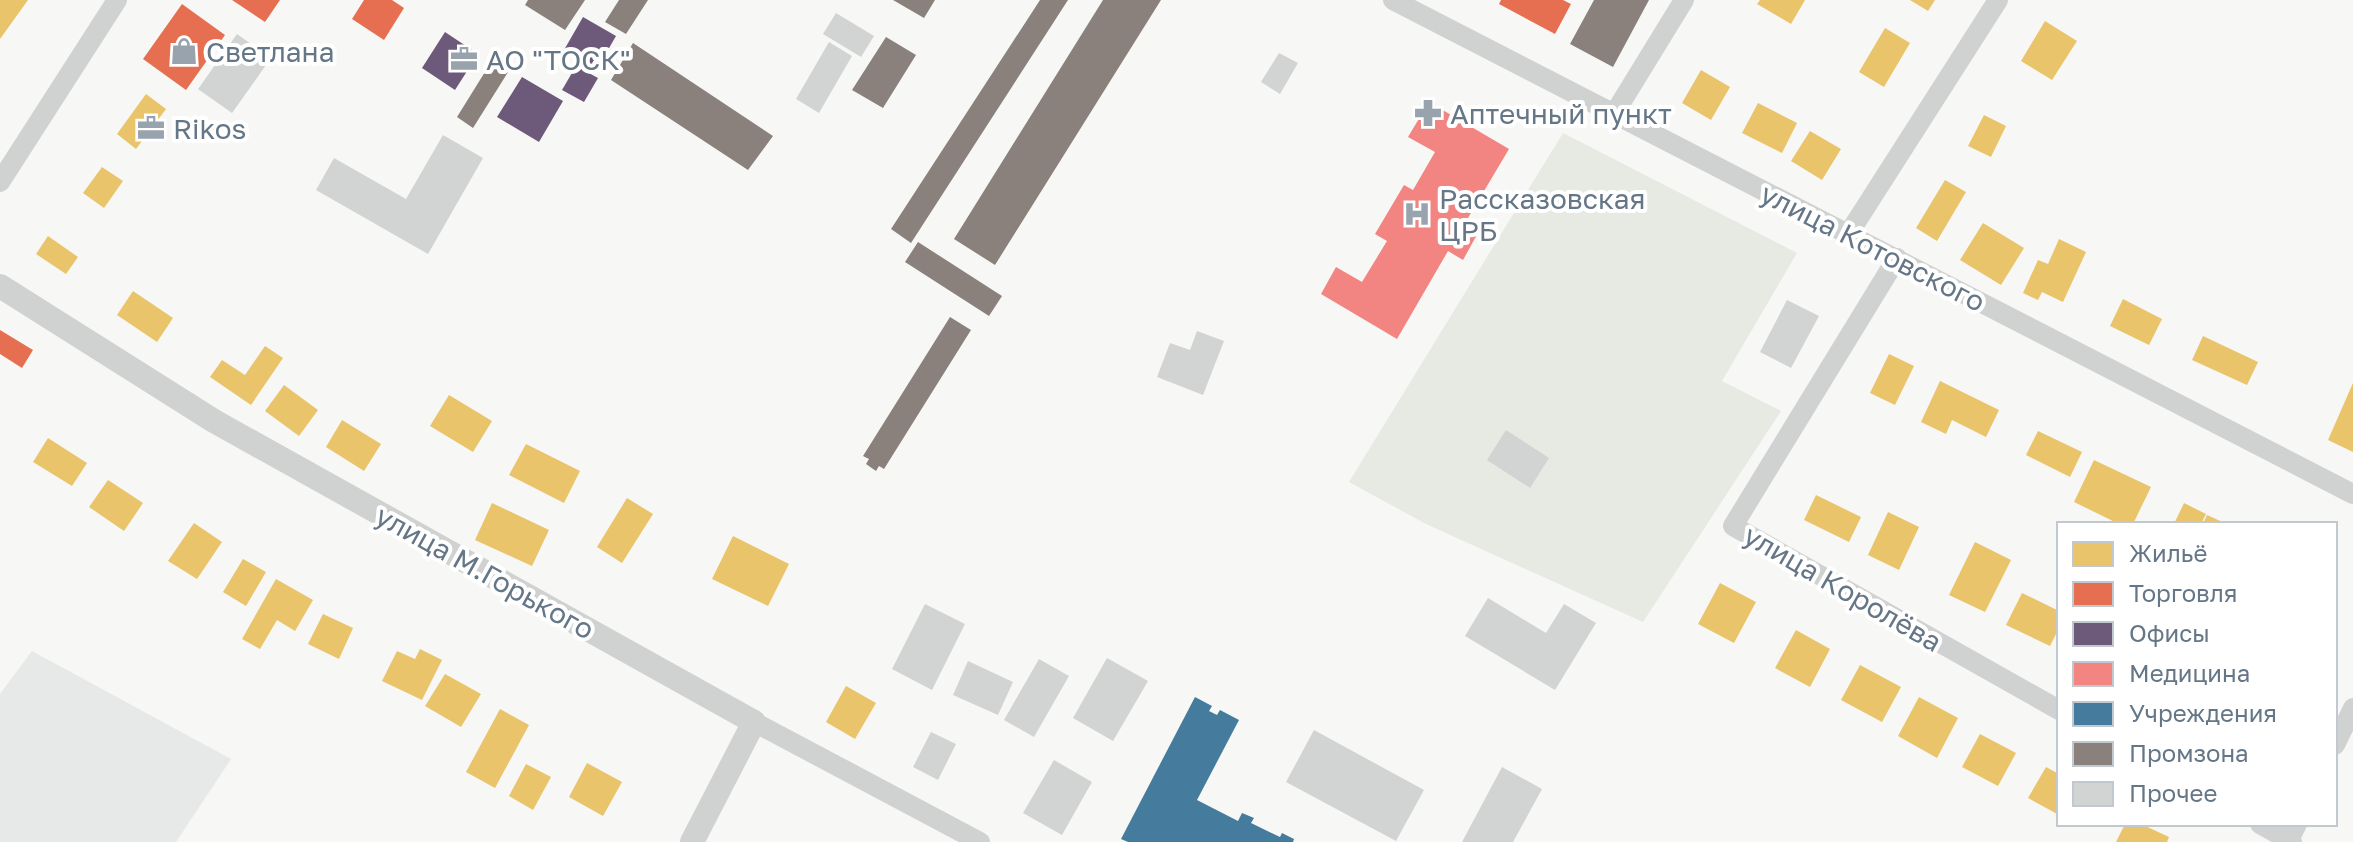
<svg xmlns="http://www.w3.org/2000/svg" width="2353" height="842" font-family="'Golos Text',sans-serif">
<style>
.built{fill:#e7e8e8}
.green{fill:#e6eae3}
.homes{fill:#e9c46a}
.shops{fill:#e76f51}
.offices{fill:#6d597a}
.health{fill:#f28482}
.public{fill:#457b9d}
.industry{fill:#8a817c}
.building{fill:#d2d3d3}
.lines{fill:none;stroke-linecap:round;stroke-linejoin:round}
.minor{stroke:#d0d2d2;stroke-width:20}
.tertiary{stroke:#d0d2d2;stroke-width:24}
.labels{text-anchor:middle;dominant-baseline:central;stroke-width:8;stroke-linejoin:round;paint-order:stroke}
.poi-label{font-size:28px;fill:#657687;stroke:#fff;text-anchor:start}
.street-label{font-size:28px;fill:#657687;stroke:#fff}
</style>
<rect width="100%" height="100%" fill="#f7f7f5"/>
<!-- built -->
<path class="built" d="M32,651L231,759L176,842H0V694Z"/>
<!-- green -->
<path class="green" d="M1563,133L1797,253L1722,381L1781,411L1643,622L1426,524L1349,482Z"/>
<!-- homes -->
<path class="homes" d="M0,0H28L0,39Z
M1760,0H1805L1791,24L1757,4Z
M1910,0H1935L1928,11Z
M2045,21L2077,41L2052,80L2021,61Z
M1885,28L1910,43L1884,87L1859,72Z
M1701,70L1730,87L1711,120L1682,103Z
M146,94L166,109L136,149L117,134Z
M1758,103L1797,123L1782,153L1742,133Z
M1984,115L2006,126L1991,157L1968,146Z
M1810,131L1841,149L1822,180L1791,161Z
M102,167L123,181L104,208L83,193Z
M1945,180L1966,192L1937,241L1916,228Z
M1983,223L2024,248L2001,285L1960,260Z
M48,236L78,257L66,274L36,254Z
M2059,239L2086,252L2063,302L2042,292L2038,300L2023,293L2038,260L2048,264Z
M133,291L173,318L157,342L117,315Z
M2123,299L2162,319L2149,345L2110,326Z
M2203,336L2258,362L2247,385L2192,360Z
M265,346L283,358L251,405L210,377L222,360L245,375Z
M1889,354L1914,366L1895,405L1870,393Z
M1940,381L1999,410L1986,437L1952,420L1946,434L1921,422Z
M2353,383V452L2328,440Z
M284,385L318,410L299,436L265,411Z
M449,395L492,421L473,452L430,426Z
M342,420L381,444L364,471L326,447Z
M2038,431L2082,452L2070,477L2026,455Z
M48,438L87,463L72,486L33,462Z
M526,444L580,471L564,503L509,475Z
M2094,460L2151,487L2133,524H2119L2074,502Z
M108,480L143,503L124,531L89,507Z
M1816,495L1861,517L1849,542L1804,520Z
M627,498L653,514L622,563L597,547Z
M492,503L549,530L532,566L475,540Z
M2184,503L2206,514L2201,524H2174Z
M1888,512L1919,527L1899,570L1868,555Z
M2207,515L2227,524H2203Z
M194,523L222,542L197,579L168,561Z
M733,536L789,564L768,606L712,579Z
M1975,542L2011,560L1985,612L1949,595Z
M243,559L266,572L246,606L223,592Z
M276,579L313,600L295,631L277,620L260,649L242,639Z
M1720,583L1756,602L1734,643L1698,624Z
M2022,593L2059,611V628L2050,646L2006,625Z
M323,614L353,628L339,659L308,644Z
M1796,630L1830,649L1810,687L1775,668Z
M420,649L442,660L422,700L382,681L397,651L415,659Z
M1860,665L1901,687L1882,722L1841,700Z
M445,674L481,694L461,727L425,706Z
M846,686L876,703L855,739L826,722Z
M1919,697L1958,718L1937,758L1898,736Z
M500,709L529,725L495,788L466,772Z
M1980,734L2016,753L1998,786L1962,767Z
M587,763L622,782L603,816L569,797Z
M526,764L551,777L533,810L509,796Z
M2046,767L2059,774V815L2028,798Z
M2125,824H2141L2169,837L2167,842H2116Z"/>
<!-- shops -->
<path class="shops" d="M232,0H280L265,22Z
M364,0H392L404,8L384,40L352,19Z
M1501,0H1563L1571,4L1555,34L1499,4Z
M182,4L225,35L186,90L143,59Z
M0,330L33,350L22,368L0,354Z"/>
<!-- offices -->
<path class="offices" d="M583,17L616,36L597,69L564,50Z
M445,32L478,54L455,90L422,68Z
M576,66L598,78L584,102L562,90Z
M522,77L563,101L539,142L497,117Z"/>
<!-- health -->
<path class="health" d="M1429,102L1509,149L1465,223L1479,231L1463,260L1448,251L1397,339L1321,294L1336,267L1362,282L1387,241L1375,234L1404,185L1413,190L1435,152L1408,137Z"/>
<!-- public -->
<path class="public" d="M1195,697L1212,706L1209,711L1217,715L1220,710L1239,720L1197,800L1238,821L1242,813L1254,818L1251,823L1280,837L1282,833L1294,839L1293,842H1128L1121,839Z"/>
<!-- industry -->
<path class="industry" d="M528,0H585L565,30L525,5Z
M619,0H648L626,34L605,22Z
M893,0H935L924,18Z
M1040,0H1068L911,243L891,229Z
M1103,0H1161L995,265L954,239Z
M1594,0H1649L1613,67L1570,44Z
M886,37L916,55L883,108L852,90Z
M633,43L773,136L748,170L611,80Z
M493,59L510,69L473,128L457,117Z
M918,242L1002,296L989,316L905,262Z
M950,317L971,330L884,469L879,466L876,471L866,464L869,459L863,456Z"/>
<!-- building -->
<path class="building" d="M836,13L874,36L861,57L823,34Z
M237,34L271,58L232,113L198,89Z
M829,42L852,56L819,113L796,99Z
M1279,53L1298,63L1280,94L1261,82Z
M443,135L483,158L428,254L316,190L334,158L406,199Z
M1787,300L1819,316L1791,368L1760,352Z
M1197,331L1224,341L1203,395L1157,377L1170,343L1190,350Z
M1506,430L1549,458L1530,488L1487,460Z
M1488,598L1546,633L1564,604L1596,623L1555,690L1465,636Z
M925,604L965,624L932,690L892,669Z
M1107,658L1148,681L1113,741L1073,718Z
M1039,659L1069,676L1034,737L1004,720Z
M968,661L1013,682L998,715L953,695Z
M1314,730L1424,790L1396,841L1286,782Z
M931,732L956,744L938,780L913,767Z
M1054,760L1092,782L1062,835L1023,813Z
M1502,767L1542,789L1513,842H1462Z"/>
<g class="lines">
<!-- minor -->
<path class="minor" d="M1393,0L2353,494
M1614,114L1684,0
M0,182L117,0
M1849,233L1998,0
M1897,258L1733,526L2059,710
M754,722L980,842
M2335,745L2353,708
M2260,824L2292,842
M2288,842L2297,824"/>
<!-- tertiary -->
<path class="tertiary" d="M0,286L214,421L754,722L692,842"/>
</g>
<!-- icons -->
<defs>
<g id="shop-bare" transform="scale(2.16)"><path d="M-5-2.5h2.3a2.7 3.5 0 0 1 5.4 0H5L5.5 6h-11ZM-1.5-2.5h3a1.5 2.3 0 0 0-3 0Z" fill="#98a3ae" stroke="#fff" stroke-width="2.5" paint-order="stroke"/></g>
<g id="office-bare" transform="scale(2.16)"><path d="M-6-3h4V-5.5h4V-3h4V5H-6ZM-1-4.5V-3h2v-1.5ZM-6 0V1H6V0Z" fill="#98a3ae" stroke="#fff" stroke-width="2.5" paint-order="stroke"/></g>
<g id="pharmacy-bare" transform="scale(2.16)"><path d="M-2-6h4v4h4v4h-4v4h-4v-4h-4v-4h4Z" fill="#98a3ae" stroke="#fff" stroke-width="2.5" paint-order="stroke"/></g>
<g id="hospital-bare" transform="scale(2.16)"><path d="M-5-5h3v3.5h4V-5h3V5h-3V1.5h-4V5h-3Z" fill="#98a3ae" stroke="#fff" stroke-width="2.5" paint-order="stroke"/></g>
</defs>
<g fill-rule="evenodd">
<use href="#shop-bare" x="184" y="51"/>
<use href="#office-bare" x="464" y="59"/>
<use href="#pharmacy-bare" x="1428" y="113"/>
<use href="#office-bare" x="151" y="128"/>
<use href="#hospital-bare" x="1417" y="214"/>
</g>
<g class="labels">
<!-- poi labels -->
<g class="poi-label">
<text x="206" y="51">Светлана</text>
<text x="486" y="59">АО "ТОСК"</text>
<text x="1450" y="113">Аптечный пункт</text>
<text x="173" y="128">Rikos</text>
<text x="1439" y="198">Рассказовская<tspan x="1439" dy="32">ЦРБ</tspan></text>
</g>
<!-- street labels -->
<g class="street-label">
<text transform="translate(1873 247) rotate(27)">улица Котовского</text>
<text transform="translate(485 572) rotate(29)">улица М.Горького</text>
<text transform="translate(1843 588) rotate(30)">улица Королёва</text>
</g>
</g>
<!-- legend -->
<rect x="2057" y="522" width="280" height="304" fill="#ffffff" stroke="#c1c8cf" stroke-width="2"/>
<rect x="2073" y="542" width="40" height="24" fill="#e9c46a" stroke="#c1c8cf" stroke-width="2"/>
<text x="2129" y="562" font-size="24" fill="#657687">Жильё</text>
<rect x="2073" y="582" width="40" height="24" fill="#e76f51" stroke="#c1c8cf" stroke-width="2"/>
<text x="2129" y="602" font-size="24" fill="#657687">Торговля</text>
<rect x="2073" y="622" width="40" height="24" fill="#6d597a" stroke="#c1c8cf" stroke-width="2"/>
<text x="2129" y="642" font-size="24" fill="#657687">Офисы</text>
<rect x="2073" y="662" width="40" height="24" fill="#f28482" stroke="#c1c8cf" stroke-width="2"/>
<text x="2129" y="682" font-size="24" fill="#657687">Медицина</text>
<rect x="2073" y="702" width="40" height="24" fill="#457b9d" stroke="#c1c8cf" stroke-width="2"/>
<text x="2129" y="722" font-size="24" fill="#657687">Учреждения</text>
<rect x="2073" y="742" width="40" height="24" fill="#8a817c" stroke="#c1c8cf" stroke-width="2"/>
<text x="2129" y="762" font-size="24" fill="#657687">Промзона</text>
<rect x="2073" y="782" width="40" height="24" fill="#d2d3d3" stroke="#c1c8cf" stroke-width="2"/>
<text x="2129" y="802" font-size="24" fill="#657687">Прочее</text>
</svg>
